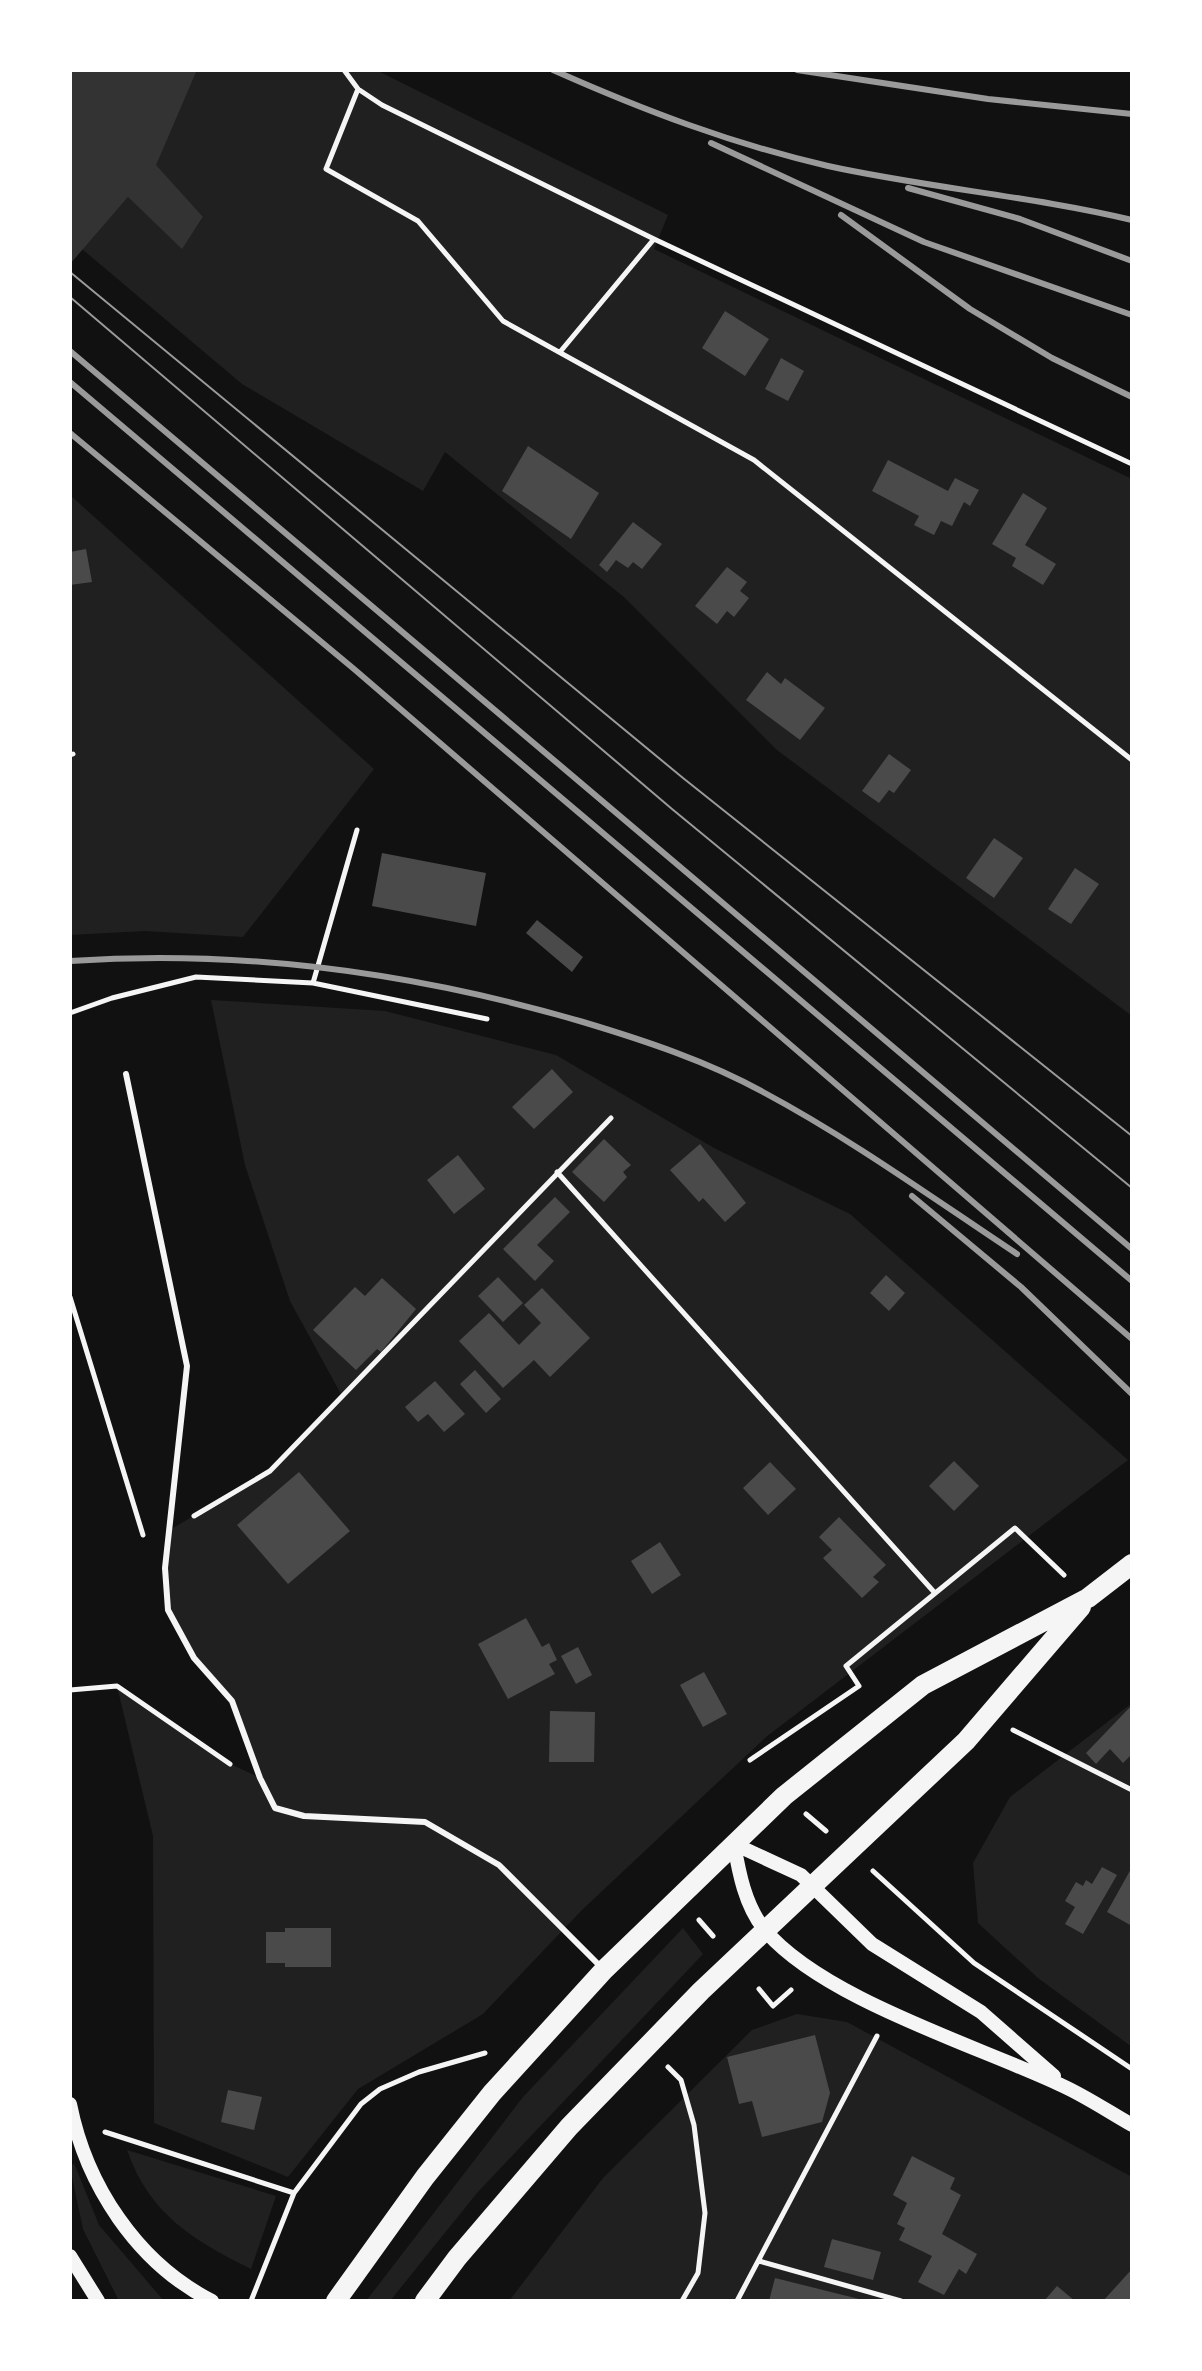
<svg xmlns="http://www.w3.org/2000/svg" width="1202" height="2371" font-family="Montserrat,sans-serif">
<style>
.green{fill:#202020}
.water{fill:#333}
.building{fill:#4a4a4a}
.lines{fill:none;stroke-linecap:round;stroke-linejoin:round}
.path{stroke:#f5f5f5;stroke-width:5}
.service{stroke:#f5f5f5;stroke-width:6}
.tertiary{stroke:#f5f5f5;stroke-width:14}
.primary{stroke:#f5f5f5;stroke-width:20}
.tram{stroke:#9a9a9a;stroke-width:2}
.rail{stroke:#9a9a9a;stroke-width:6}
</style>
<rect width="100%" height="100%" fill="#111"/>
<!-- green -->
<path class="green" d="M197,70H376L668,215L654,249L1132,479V1016L777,750L625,598L445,452L423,491L242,384L82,249L128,197L182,248L203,218L155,165Z
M70,495L374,769L243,937L145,931L70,935Z
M211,1000L385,1011L556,1055L714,1148L850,1214L1128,1460L766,1737L581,1911L483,2014L358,2089L288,2177L154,2123L153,1836L117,1686L220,1759L258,1777L232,1701L194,1658L168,1610L165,1568L168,1531L270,1471L342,1396L290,1301L245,1165Z
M1132,1703V2047L1038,1978L978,1923L973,1863L1010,1797Z
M683,1928L703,1954L477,2193L390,2301H366L523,2097Z
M797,2014L847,2022L1132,2177V2301H509L603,2178L752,2030Z
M127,2150L276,2196L251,2269C193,2240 149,2214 127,2150Z
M74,2163L99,2225L164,2301H119L83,2229L70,2168Z"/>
<!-- water -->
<path class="water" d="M70,70H197L156,165L203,217L182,249L128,197L70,264Z"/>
<!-- building -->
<path class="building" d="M725,311L769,339L745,376L702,348Z
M781,358L804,371L788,401L765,389Z
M528,446L599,493L571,539L502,491Z
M888,460L948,491L955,478L979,490L970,506L964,502L952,526L941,521L934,535L914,525L919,516L872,491Z
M1023,493L1047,508L1025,545L1056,564L1043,585L1012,566L1016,558L992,544Z
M633,522L662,544L642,569L633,562L628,568L616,560L607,572L599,565Z
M86,549L92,582L70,585V552Z
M727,567L747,582L740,591L749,598L734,617L727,611L717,624L695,606Z
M767,672L781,684L785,678L825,708L800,740L746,700Z
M889,754L911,770L894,793L889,790L879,803L862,791Z
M994,838L1023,858L994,898L966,878Z
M382,853L486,873L476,926L372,906Z
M1075,868L1099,884L1071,924L1048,909Z
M537,920L583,957L572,972L526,933Z
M552,1069L573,1092L534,1129L512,1107Z
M604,1139L631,1165L623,1172L627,1177L604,1202L572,1172Z
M700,1144L746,1203L725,1222L703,1198L699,1202L670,1170Z
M458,1155L485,1189L454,1214L427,1180Z
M555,1197L570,1212L537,1245L554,1261L535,1281L503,1249Z
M886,1275L905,1293L889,1311L870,1293Z
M498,1277L523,1303L503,1322L478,1296Z
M382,1278L416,1309L381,1352L377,1349L356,1370L313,1330L355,1287L365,1296Z
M542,1288L590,1338L550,1377L534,1360L503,1388L459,1341L489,1313L519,1345L541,1323L524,1305Z
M475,1370L501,1399L486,1413L460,1384Z
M435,1381L465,1414L444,1432L428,1414L418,1422L405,1407Z
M954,1461L979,1486L954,1511L929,1486Z
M770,1462L796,1489L768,1515L743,1488Z
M299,1472L350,1531L288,1584L237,1525Z
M839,1517L886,1565L873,1577L879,1582L862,1598L823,1558L832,1550L819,1537Z
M660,1542L681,1575L652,1594L631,1561Z
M526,1618L542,1647L549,1643L557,1660L549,1664L555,1674L508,1699L478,1644Z
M578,1647L592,1675L576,1684L561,1656Z
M704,1672L727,1714L703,1727L680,1685Z
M1132,1705V1754L1123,1763L1110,1749L1096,1764L1086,1753Z
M550,1711L595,1712L594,1762H549Z
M1102,1867L1117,1875L1083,1934L1065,1924L1075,1907L1065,1901L1076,1882L1083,1886L1086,1880L1092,1884Z
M1132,1867V1926L1107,1912Z
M285,1928H331V1967H285V1963H266V1932H285Z
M815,2035L830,2093L822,2122L762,2137L752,2101L739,2104L727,2057Z
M228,2090L262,2097L254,2130L221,2122Z
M912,2156L955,2178L950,2189L961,2195L942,2234L977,2254L966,2274L959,2269L944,2295L918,2282L932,2256L899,2240L905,2228L897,2224L907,2203L893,2195Z
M832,2239L881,2252L873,2280L824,2267Z
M1132,2269V2301H1103Z
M775,2278L863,2300V2301H769Z
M1057,2286L1075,2301H1044Z"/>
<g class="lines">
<!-- path -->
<path class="path" d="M344,70L358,89L382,105L654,239L1132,464
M358,89L326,169L418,221L503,321L754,460L1132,760
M560,352L654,239
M70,755L73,754
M313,983L357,830
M70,1013L112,998L196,977L313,983L487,1019
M557,1172L934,1592
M70,1297L143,1535
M194,1516L270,1471L611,1118
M70,1690L117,1686L230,1764
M1013,1730L1132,1790
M750,1760L859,1686L846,1666L1015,1528L1064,1575
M806,1814L826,1831
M873,1871L974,1963L1132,2069
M699,1920L713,1936
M759,1989L773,2006L791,1990
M668,2067L681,2080L694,2125L705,2213L698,2273L682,2301
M105,2132L294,2193
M759,2261L901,2301
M251,2301L294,2193L361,2104L380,2089L419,2072L485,2053
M737,2301L877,2036"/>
<!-- service -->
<path class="service" d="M126,1074L187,1366L165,1568L168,1610L194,1658L232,1701L260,1778L275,1808L304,1816L425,1822L499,1865L602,1968"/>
<!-- tertiary -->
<path class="tertiary" d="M734,1844C739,1873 745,1905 764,1929C822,1999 979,2046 1063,2086C1087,2097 1109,2112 1132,2125
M734,1844L801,1875L872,1944L981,2012L1054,2076
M70,2104C86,2185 137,2263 212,2301
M70,2256L98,2301"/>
<!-- primary -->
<path class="primary" d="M336,2301L425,2177L492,2093L604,1970L784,1796L923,1685L1088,1598L1132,1564
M425,2301L457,2258L569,2127L701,1991L966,1741L1081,1607"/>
<!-- tram -->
<path class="tram" d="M70,272L683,778L1132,1136
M70,297L672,809L1132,1188"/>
<!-- rail -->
<path class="rail" d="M553,70C643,110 732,144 828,166C928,188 1031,196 1132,220
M797,70L988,99L1132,114
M711,143L924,242L1132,315
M908,188L1020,219L1132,261
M841,215L970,309L1052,358L1132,397
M70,351L1132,1249
M70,382L1132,1281
M70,433L354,669L1132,1339
M70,961C243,949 416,973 583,1022C643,1040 707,1061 763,1092C851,1139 934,1199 1017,1254
M912,1196L1021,1287L1132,1394"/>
</g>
<!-- border -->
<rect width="1202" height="2371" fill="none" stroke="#ffffff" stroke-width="144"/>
</svg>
